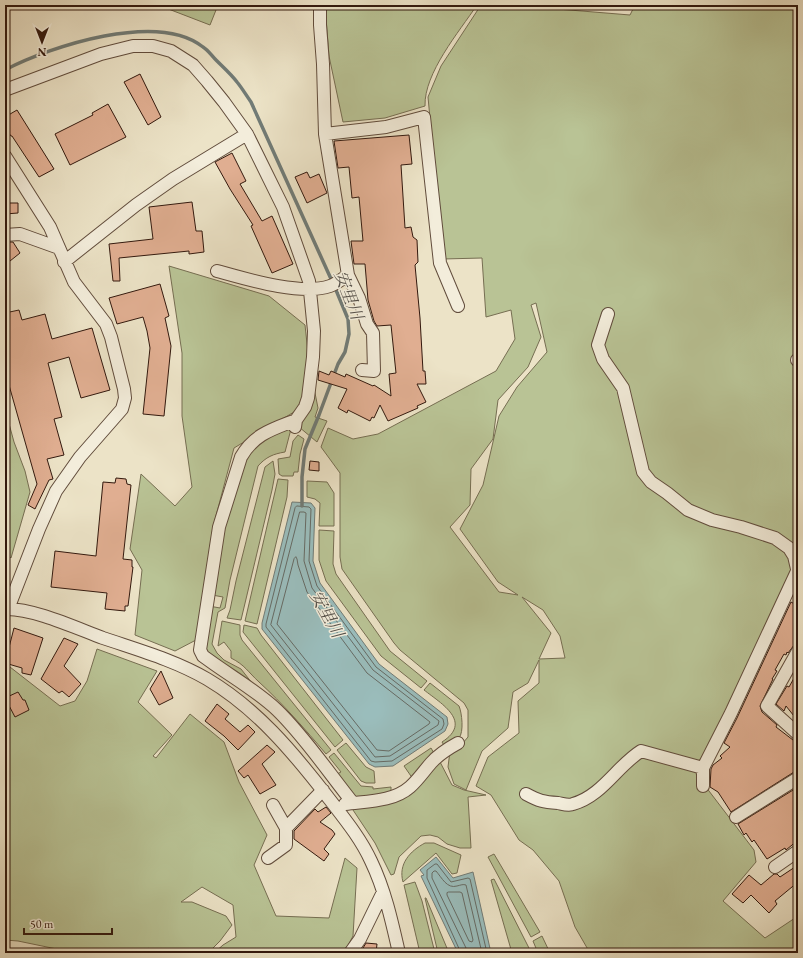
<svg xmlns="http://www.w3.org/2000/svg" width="803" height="958" font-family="'EB Garamond','Noto Serif JP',serif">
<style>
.green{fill:#b9c395;stroke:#766e52;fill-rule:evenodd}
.water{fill:#9abdbc;stroke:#717b76}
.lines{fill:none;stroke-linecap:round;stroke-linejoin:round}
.shore{stroke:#666b65;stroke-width:1}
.stream{stroke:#717b76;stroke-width:3.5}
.building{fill:#e0ae91;stroke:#33190e}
.minor-casing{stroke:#614c3c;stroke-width:14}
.minor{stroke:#f3eddb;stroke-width:12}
.labels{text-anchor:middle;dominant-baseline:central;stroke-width:3;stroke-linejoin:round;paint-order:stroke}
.water-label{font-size:17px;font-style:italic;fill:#57524b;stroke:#f3eddb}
</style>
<rect width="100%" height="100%" fill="#ece3c7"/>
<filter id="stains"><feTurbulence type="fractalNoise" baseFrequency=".005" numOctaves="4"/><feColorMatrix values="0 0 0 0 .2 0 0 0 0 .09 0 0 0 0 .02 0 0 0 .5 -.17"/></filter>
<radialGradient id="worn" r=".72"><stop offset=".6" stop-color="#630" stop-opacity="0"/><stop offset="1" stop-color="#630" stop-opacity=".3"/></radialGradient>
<!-- green -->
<path class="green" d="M158,5H218L210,25Z
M325,5H477C459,32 424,73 425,106L385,118L343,122L329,56Z
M481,5H509L630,15L635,5H798V563L696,774L754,850L756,862L723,901L765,938L798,916V953H590L575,927L559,881L533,850L519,840L491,795L476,786L488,757L519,733L518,701L539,683V660L528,683L513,692L508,728L482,751L466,790L454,784L448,767L450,751L462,744L468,737V710L464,703L400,650L394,643L342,569L340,557V473L321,447L328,428L353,439L378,434L496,371L515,339L511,310L486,317L482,258L443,259L428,97L441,66ZM536,303L547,352L517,387L499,416L483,485L460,529L498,582L518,595L499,592L450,527L470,505L471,469L493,439L498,400L528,367L541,337L531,305ZM522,597L543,610L560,636L565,658L539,659L551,633Z
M169,266L269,296L305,325L308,353L305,399L294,412L234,448L213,527L196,640L175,651L135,635L142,570L130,549L141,474L175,506L192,487L182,416V353Z
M314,388L318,408L315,417L327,421L317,442L299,427Z
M5,409L14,442L25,471L30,492L11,558L5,553Z
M288,428L291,429L285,452C273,454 266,457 258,466L230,580L225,608L218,612L212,644L217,653L224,660L241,669L252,683L294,725L206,654L209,606L220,608L223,597L212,595L221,532L243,460L253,444Z
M298,435L304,439L300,454L298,472H294L293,476H282L279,474L278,459L290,457L293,441Z
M273,461L275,474L272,490L241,620L227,618L230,610L236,581L265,467Z
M278,479L288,480L287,497L257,624L245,621Z
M307,481L327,482L334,493V526H319L320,503L315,499L307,497Z
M319,530L334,531L333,564L336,574L390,651L427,681L421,688L381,656L326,581L319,560Z
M222,621L240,625V635L242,640L331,750L326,754C305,729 283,704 259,682C248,672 245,665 231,658V651L224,642L218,646Z
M244,625L257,628L261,635L343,740L335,747L243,632Z
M97,649L157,671L138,702L172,735L153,756L156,758L190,714L224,742L239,782L267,835L254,865L276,916L329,918L345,858L357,868L353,936L344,953H214L223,945L236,937L233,905L202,887L181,902H192L226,916L232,925L220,941L208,953H153L149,948L143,953H76L18,941L5,940V666L10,667L60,706L75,701L87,681Z
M430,683L459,706C462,713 464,732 459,738C455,742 450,744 445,747L442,742C473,722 442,704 424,690Z
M346,743L366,767L374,771L375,783H366L361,781L337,750Z
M431,748L435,755L413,779L404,766Z
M334,753L361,786L373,787V789L391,787V792L356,800L335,775L341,772L329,757Z
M439,760L452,785L464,790L486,795L468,797L471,848H460L447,844L438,837L430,835L421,836L399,857L394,874L391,875L375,843L351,807L387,802Z
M425,843H434L461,855L457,873L452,874L436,853L403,882C398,864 410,851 425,843Z
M494,854L540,932L531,937L488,857Z
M494,879L531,952L512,953L491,880Z
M415,882L422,901L435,953H420L404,885Z
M425,898H426L449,953H438Z
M542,936L550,953H538L533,941Z"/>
<!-- water -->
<path class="water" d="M292,502L311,503L315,508L313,561L320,583L379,664L447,717L448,724L445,731L393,766L375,767L369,764L262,629V623Z
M436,857L453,878L473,872L491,953H458L421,876L424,875L420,870Z"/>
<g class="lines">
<!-- shore -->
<path class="shore" d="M297,506L309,507L311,509L309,561L317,586L376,667L443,719L444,724L442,729L392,761L375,762L371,761L266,627V624L295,508Z
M300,512H304L306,513L304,561L312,588L373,670L439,721L438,725L390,756L375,757L271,625Z
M296,557L297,559L298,565L307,592L367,673L430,722L429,724L389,751L377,750L277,624L294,559Z
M449,892H460L462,893L473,940L472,942L469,941L447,895V893Z
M461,953L427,878V870L435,864H437L451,882L468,878L470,879L487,953
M467,953L466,948L432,878V873L434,871H436C442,878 447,889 457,886C461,885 463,884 466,885L482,953"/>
<!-- stream -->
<path class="stream" d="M5,70C51,46 158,11 203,47C208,50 212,56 216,60C223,67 231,74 237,82C242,88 246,95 251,102L336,290L348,319L349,334L345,352L338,364L319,415L305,449L302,477V506"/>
</g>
<!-- building -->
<path class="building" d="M140,74L161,117L148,125L124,82Z
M108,104L126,137L70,165L55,134L93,115L92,113Z
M17,110L54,169L39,177L12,136H11L5,128V117Z
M409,135L412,164L401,165L405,228L411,227L413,237L417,240L418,262L415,265L420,318L423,371H425L426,384H417L426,402L417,406L418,408L388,421L380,405L374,418L372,417L370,421L348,410L347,413L338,408L347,389L318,380L319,371L329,375L331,371L345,377L346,374L373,386L374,385L391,396L389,374L396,373L391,325L377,326L374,321L368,300L365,264H354L351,241H363L359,197L352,198L349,167L338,168L334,141Z
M232,153L246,181L240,184L262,221L272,216L293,264L272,273L251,226L253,225L230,189L215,162Z
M307,172L310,178L319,174L327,193L307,203L295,177Z
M192,202L196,231H202L204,252L189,254V251L119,258L120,281H113L109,244L153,239L149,207Z
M5,203H18V213L5,214Z
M7,242H13L20,253L5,265V244Z
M160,284L169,316L165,318L171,346L164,416L143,414L150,348L147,331L143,317L117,324L109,298Z
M19,310L22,320L45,314L52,339L92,328L110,390L81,398L69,357L48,363L62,417L54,419L64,455L47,459L53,479L49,480L35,509L28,505L37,484L5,371V313Z
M310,461L319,462V471L309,470Z
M116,478L126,479L127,484L131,485L123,559L132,560V567H133L128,606H125V611L105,609L107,593L51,587L55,551L96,556L103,482L115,483Z
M791,602L798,606V640L788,653L787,652L786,655L784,654L775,670L777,671L772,679H773L760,706L762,712L777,725L776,727L793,740L798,741V771L794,772L731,812L718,792L710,787L711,769L713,765L722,758L720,756L730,747L724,743L737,718Z
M14,628L43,638L31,675L22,673V668L5,663Z
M64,638L78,644L64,666L81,684L69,697L62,691L59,693L41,679Z
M161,671L173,698L159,705L150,689Z
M798,671V721L786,706L784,711L776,704L787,686L789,687Z
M18,692L23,700H25L29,710L15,717L5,698Z
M217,704L229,714L225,719L240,732L248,725L255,732L238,750L224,736L205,721Z
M267,745L275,752L262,764L276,785L260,794L248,775L244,778L238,771Z
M798,787V840L786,850L785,848L767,859L754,840L752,842L746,833L744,835L738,824Z
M326,807L331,813L320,822L332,830L335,834L324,849L329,854L324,861L294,839V831L315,809L318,812Z
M798,865V882L775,901L777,904L769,913L751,895L743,903L732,894L749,875L761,885L774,874H777L780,877Z
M366,943L377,944L376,953H362L363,948Z"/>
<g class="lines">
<!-- minor casing -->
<g class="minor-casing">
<path id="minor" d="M5,90L101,54L133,46H153L171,51L193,65L207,81L224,102L247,134L283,207L309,281L314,331L313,357L308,398L305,407L296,420L295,427
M325,134L386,127L424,117L440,263L458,306
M5,156L50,227L74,282L106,324L111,337L124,389L125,398L122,409L80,457L56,491L39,529L8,609
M5,235L20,234L59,248
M64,262L136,205L173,179L247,134
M217,271C246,279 301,296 330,286C336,284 342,279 348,275L325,134L323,64L320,25V5
M348,275L359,298L367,324L373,333L374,371L362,370
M608,314L598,345L603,359L623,388L643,472L651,482L667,493L688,510L712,520L741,527L775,538L789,548L794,556L797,569
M797,360L798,361
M296,420C273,429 254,434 241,457L219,527L200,650L203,656L210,661C232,677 257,691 277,710C304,736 329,773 353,803
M5,609C33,608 76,628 103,638C138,650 174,660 207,679C256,708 292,751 327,796C343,817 360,837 371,861C385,890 392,922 399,953
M798,651L767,706L798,734
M703,786V768
M526,794C539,801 543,802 558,803C563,804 569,806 573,804C602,796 617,766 641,751L703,768L731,713L798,569
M345,804C367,801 393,802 410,787C418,780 424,771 431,763C439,754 447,749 458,743
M273,805L286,828
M736,817L798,778
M268,858L286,845V828L323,790
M775,867L798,851
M350,953L360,939L383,892"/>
</g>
<!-- minor -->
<use href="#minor" class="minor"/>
</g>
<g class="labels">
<!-- water labels -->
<g class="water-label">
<text transform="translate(349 295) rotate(69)">安里川</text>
<text transform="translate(327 614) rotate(61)">安里川</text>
</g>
</g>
<!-- margin -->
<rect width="803" height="958" fill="none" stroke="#ece3c7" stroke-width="20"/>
<rect x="6" y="6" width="791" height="946" fill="none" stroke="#33190e" stroke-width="2"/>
<rect x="10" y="10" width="783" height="938" fill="none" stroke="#33190e"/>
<!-- north arrow -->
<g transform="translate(42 42) rotate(180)" stroke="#f3eddb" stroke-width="3" paint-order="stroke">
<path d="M0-3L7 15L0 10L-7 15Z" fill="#33190e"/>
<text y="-6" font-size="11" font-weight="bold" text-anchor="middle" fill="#33190e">N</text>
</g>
<!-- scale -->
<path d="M24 928v6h88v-6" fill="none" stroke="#33190e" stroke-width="2"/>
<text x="30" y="928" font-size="12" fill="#33190e" stroke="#f3eddb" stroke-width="3" paint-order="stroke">50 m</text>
<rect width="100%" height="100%" filter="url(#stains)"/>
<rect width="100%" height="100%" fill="url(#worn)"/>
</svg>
